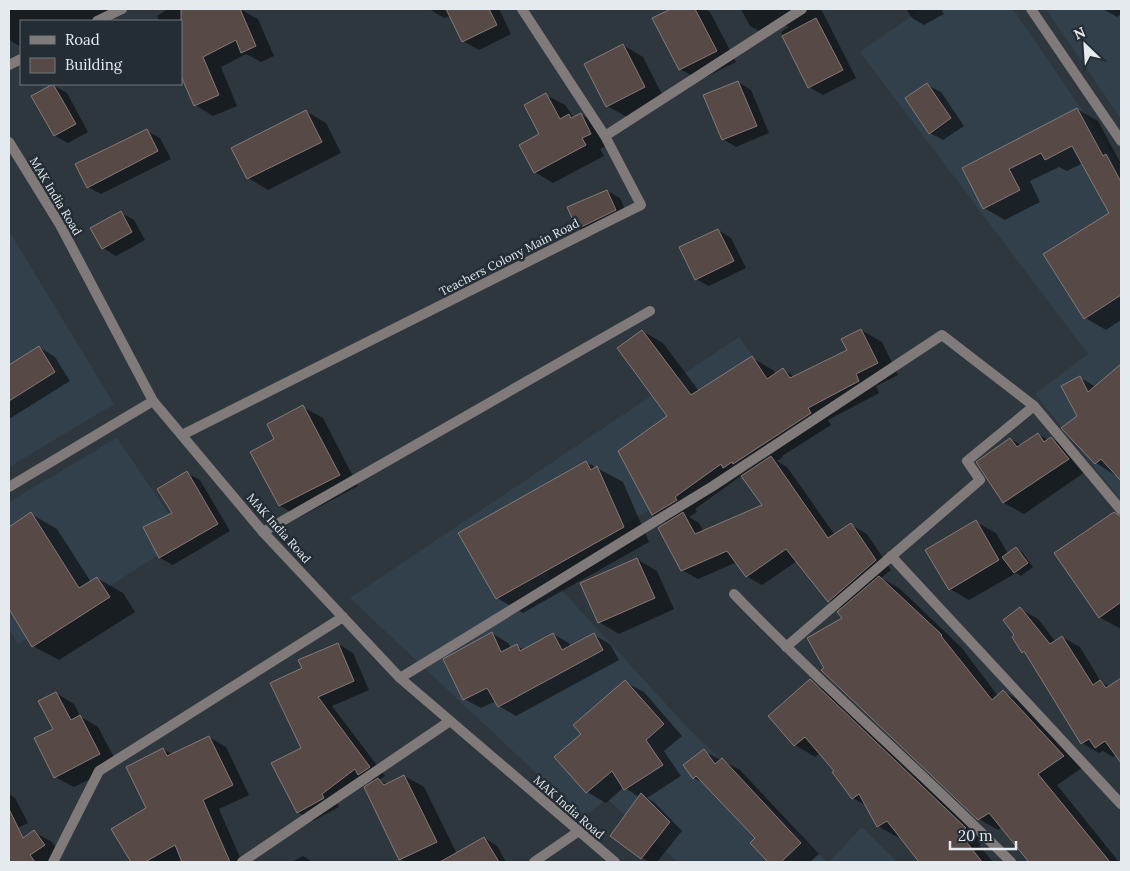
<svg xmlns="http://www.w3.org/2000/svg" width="1130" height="871" font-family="Lora,serif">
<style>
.built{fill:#32404c}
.shadow{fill:#0007;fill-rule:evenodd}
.building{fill:#564946;stroke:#877975}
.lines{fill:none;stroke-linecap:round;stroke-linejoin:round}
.minor{stroke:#817a7a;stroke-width:10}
.tertiary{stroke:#817a7a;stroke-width:10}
.labels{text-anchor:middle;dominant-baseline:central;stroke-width:5;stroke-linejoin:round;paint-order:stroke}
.street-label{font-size:12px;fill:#e5eaef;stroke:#242d34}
</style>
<rect width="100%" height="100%" fill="#2e373e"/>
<!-- built -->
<path class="built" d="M922,9H1013L1121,167V500L1035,394L1088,354L860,52Z
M1046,9H1121V119Z
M9,231L114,404L9,467Z
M739,337L798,418L546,573L688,728L827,862H678L607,799L583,817L350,598Z
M117,438L185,538L18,644L9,629V502Z
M862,827L897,862H829Z"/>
<!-- shadow -->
<path class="shadow" d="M9,9H123L96,21H21V47L11,41L9,36Z
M168,9H240L258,19L274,56L261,62L246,54L221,67L237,106L213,116L195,105L181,21H159L157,16Z
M429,9H499L511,34L479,50L463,41L450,16L444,18Z
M674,9H705L710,12L736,62L700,80L680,69L654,19Z
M741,9H821L856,78L823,95L809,87L781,32L789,27L783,24L764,34L750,26Z
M906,9H941L944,14L924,25L912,18Z
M1103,9H1121V14L1117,17Z
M623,45L643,57L664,98L627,117L607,106Z
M738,82L751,90L769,133L736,147L723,139Z
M53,85L67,93L88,132L68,143L55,136Z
M927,85L941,92L964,126L943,140L930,133Z
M546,95L565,105L574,118L581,114L599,125L608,145L600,149L604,156L553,183L535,172Z
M1077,109L1098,121L1121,164V320L1106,330L1085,318L1110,214L1083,163L1067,171L1059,167L1030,181L1040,202L1005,220L984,208L963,168Z
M306,111L326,123L341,153L268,190L248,178Z
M147,131L160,138L171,159L101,194L88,187Z
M607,191L620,198L628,217L591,236L578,228Z
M121,213L134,220L145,240L116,256L103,248Z
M718,230L731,238L746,268L709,286L696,279Z
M861,330L882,342L898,375L876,386L879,393L828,420L831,425L782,456L783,457L777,461L787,467L835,535L851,525L867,534L891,570L881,578L899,588L961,647L998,696L1003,691L1023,703L1082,768L1057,785L1119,862H1031L1002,827L998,830L979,819L825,668L843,618V609L829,601L797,561L762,585L746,576L737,562L698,579L682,570L668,523L653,515L620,451L668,416L642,331L663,343L699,391L752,358L773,370L776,374L783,370L795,377L848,350ZM741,476L764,506L704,532L699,523L689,517L697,512L695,509Z
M39,347L55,357L70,381L9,419V367Z
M1121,366V479L1096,463L1078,416L1079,377L1096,387Z
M303,407L323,418L358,486L300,517L280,506L252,452L276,439Z
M1038,434L1048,440L1051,438L1070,449L1088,470L1024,514L1004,503L978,463L1010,439L1021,445Z
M586,462L623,482L649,542L523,613L497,598Z
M187,473L200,480L230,531L173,565L160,558Z
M31,514L57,529L91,582L97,578L123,593L135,612L59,660L33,646L9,607V528Z
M1121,518V629L1099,617Z
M976,522L996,533L1008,554L1016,549L1022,552L1033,567L1021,576L1016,573L969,600L950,589Z
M637,559L657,571L674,609L619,634L599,622Z
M1020,609L1038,619L1056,642L1062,637L1080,647L1101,682L1110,687L1121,679V760L1117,754L1113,757L1103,751L1099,753L1082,743L1028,654L1023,652Z
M492,633L508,643L511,648L517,646L524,650L553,634L569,643L571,647L594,635L610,644L619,660L516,716L499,706L496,701L481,708L464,699Z
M338,644L353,653L369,690L332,706L385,776L379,780L387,784L404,776L424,787L457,854L484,838L497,846L506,862H444L448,859L447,858L437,862H406L400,859L374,782L368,779L337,803L339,807L313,821L298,812L303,748V668Z
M810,681L831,693L986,840L979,845L993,862H920L901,837L899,838L878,826L867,806L853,798L820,753L815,757L795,745Z
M625,682L644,692L682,736L664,751L681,776L647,798L654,802L682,831L657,862H650L642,858L612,835L639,797L624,787L606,803L587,792L582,734Z
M56,693L74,704L81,717L98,727L118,765L74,787L55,777Z
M209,737L226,747L249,795L219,809L242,862H184L183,860L179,862H133L113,829L148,808L163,749L172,754Z
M704,751L740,770L819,854L810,862H770L752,843L756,838L707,785L694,778Z
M9,794L15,798L28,823L9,832Z
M34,832L52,842L62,856L52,862H9V850Z
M303,856L313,862H291Z"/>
<!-- building -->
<path class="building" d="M181,9H240L256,46L241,53L236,40L203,57L219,95L194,106L181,76Z
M446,9H489L497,25L462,42Z
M671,9H695L717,51L679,70L652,18Z
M816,18L843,70L808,88L782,36Z
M623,44L645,87L606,107L584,64Z
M738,81L757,126L722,140L703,95Z
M927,83L951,118L929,134L905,98Z
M53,84L76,124L54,136L31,96Z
M546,93L560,119L569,114L571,118L581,113L591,134L582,138L586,145L534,173L519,145L539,134L524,105Z
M1077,108L1103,156L1106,154L1121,182V295L1084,319L1043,254L1109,213L1072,146L1045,160L1041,153L1009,169L1020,190L983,209L962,168Z
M306,110L322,142L247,179L231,148Z
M147,129L158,151L87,188L75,164Z
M607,190L616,210L577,229L567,207Z
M121,211L132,232L102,249L90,228Z
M718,229L734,261L695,280L679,247Z
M861,329L878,363L856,374L859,381L808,408L811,413L733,464L732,462L723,468L721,464L675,497L677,500L652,515L618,451L667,416L617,348L642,330L691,395L752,356L767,379L783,368L790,378L847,350L841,339Z
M39,346L55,372L9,401V365Z
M1121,364V481L1101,459L1095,464L1061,428L1077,416L1061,386L1080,376L1088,392Z
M303,405L340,475L279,506L250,452L274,439L267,424Z
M1038,433L1044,442L1051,437L1069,459L1003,503L976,462L1010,438L1017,447Z
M771,456L828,538L851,523L876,560L828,602L786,549L746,577L727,551L681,571L658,528L683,512L695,534L762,505L741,476Z
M586,461L591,470L597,466L624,527L496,599L458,533Z
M187,471L218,524L159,558L143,527L172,513L157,489Z
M31,512L79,588L97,577L110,597L32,647L9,609V527Z
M1114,512L1121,517V602L1099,618L1054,553Z
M976,520L999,560L949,590L925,550Z
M1016,547L1028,563L1014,573L1002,557Z
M637,558L655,598L598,623L580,583Z
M879,576L942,635L941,636L992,700L1003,690L1064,756L1038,774L1110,862H1029L989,813L978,820L821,670L824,668L807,638L842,618L837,612Z
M1020,607L1050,644L1062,636L1093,685L1100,680L1106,688L1121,678V763L1105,741L1095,748L1089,739L1081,744L1024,651L1022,653L1012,637L1014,635L1003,620Z
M492,632L501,652L517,644L520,651L553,633L562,650L594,633L603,650L498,707L487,688L463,700L443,659Z
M338,643L354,681L318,697L370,767L358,775L355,769L322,794L324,798L297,813L271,763L301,748L270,683L302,668L298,660Z
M810,679L966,828L959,832L982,862H919L887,821L877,827L859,794L852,799L832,772L834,771L805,737L794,746L768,716Z
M625,680L664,724L646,740L663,765L624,790L612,771L586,793L554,757L581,734L573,725Z
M56,692L71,720L80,715L100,754L54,778L34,738L53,729L38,701Z
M209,736L233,785L203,800L230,862H182L175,845L145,862H131L111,829L146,808L126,767L163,748L167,756Z
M704,749L715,764L722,758L801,843L781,862H768L750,843L755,838L696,776L693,779L683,765Z
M404,775L437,842L399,860L364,787L378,778L384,785Z
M641,793L670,822L641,859L610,836Z
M9,809L23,838L34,830L45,845L30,855L35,862H9Z
M484,837L499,862H440Z"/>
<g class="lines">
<!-- minor -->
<path class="minor" d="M1031,9L1121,141
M97,21L122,9
M9,65L21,59
M605,136L802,9
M182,435L641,205L605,136L522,9
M9,487L153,401
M263,532L650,311
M891,556L1121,804
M734,594C823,687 921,771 1011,862
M786,647L980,480L967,461L1034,406
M400,678L713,486L942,335L1034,406L1121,510
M53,862L99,771L343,617
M242,862L450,721
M534,862L579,831"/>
<!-- tertiary -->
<path class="tertiary" d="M9,142L59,223L153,401L263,532L400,678L615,862"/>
</g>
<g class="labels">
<!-- street labels -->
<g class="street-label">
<text transform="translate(56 196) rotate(59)">MAK India Road</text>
<text transform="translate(509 257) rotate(-27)">Teachers Colony Main Road</text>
<text transform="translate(279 528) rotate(48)">MAK India Road</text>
<text transform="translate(569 807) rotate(41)">MAK India Road</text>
</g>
</g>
<!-- border -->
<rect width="1130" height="871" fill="none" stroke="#e5eaef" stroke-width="20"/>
<!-- legend -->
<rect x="20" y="20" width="162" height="65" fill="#242d34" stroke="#71797f"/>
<rect x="30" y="36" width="25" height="8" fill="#817a7a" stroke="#71797f"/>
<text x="65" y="45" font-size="15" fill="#e5eaef">Road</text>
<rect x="30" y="58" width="25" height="15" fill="#564946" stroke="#71797f"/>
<text x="65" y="70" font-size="15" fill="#e5eaef">Building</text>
<!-- north arrow -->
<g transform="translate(1085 45) rotate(335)" stroke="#242d34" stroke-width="4" paint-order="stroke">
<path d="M0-4L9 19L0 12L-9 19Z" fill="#e5eaef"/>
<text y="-8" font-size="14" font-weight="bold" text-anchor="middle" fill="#e5eaef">N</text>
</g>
<!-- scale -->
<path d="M950 841v8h66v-8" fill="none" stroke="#e5eaef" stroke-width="2.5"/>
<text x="958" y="841" font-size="15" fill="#e5eaef" stroke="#242d34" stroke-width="4" paint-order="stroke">20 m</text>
</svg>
